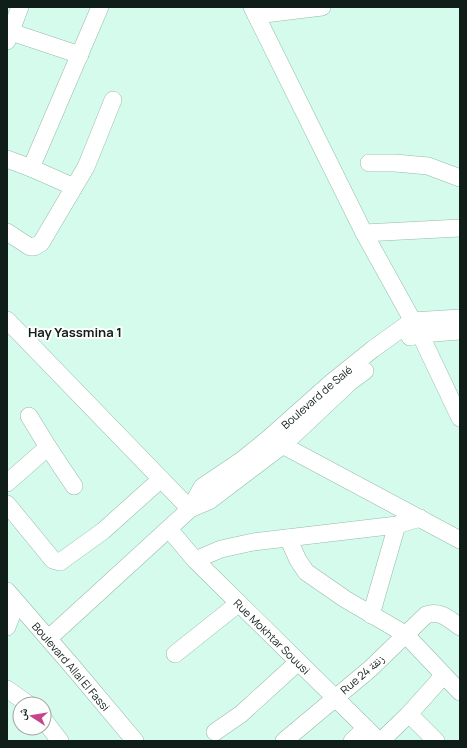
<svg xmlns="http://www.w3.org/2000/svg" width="467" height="748" font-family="Manrope,'Noto Naskh Arabic',sans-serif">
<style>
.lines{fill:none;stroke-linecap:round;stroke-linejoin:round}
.minor-casing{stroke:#95baac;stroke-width:18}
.minor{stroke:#fff;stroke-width:17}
.labels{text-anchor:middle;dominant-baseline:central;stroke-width:4;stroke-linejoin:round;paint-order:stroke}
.street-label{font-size:11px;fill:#101e19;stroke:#fefefe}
.quarter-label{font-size:13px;font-weight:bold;fill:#101e19;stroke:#fefefe}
</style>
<rect width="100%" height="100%" fill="#d5fbed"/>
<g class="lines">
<!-- minor casing -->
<g class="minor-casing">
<g id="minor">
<path d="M252,7L364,233L420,334L460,418"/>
<path d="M256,15L322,7"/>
<path d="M11,32L80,55"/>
<path d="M7,41L20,7"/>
<path d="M7,159L31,168L100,7"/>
<path d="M369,163H395L428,166L460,178"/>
<path d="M31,168L74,187"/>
<path d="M7,232L30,247H34L41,243L86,167L113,100"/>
<path d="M364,233L460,228"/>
<path d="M7,320L190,509"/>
<path d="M410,337L420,334L460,331"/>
<path d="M29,416L48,447"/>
<path d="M273,440L460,540"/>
<path d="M7,483L48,447L74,486"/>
<path d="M7,504L53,560L60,562L103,531L161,479"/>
<path d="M190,509L209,501L283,445L350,382L365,371"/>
<path id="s1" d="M169,529L195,560L379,741"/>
<path d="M288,538L298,560L306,572L345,599L405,634L460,692"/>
<path d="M195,560L221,549L253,542L397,525L420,518"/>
<path id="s2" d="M7,591L72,666L135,741"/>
<path d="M371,615L397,525"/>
<path d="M7,627L16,604"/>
<path id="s3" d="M49,638L190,509L202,487L242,460L269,438L332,382L373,349L412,321L460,318"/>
<path d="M175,654L239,603"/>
<path d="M7,689L28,704"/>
<path d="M409,714L436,741"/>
<path d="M44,720L60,741"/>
<path d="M215,732L241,714L298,662"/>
<path d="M284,741L370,669L426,615C440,610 449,619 460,627"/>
<path d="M352,741L366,728"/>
<path d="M381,741L409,714L444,675"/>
</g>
</g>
<!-- minor -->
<use href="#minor" class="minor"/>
</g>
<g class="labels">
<!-- street labels -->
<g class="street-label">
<text stroke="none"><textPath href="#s3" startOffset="362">Boulevard de Salé</textPath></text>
<text stroke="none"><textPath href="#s1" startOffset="149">Rue Mokhtar Souusi</textPath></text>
<text stroke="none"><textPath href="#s2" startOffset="99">Boulevard Allal El Fassi</textPath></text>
<text transform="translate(362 674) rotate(-41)">Rue 24 زنقة</text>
</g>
<!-- quarter labels -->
<g class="quarter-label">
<text x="75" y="332">Hay Yassmina 1</text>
</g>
</g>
<!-- border -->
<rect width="467" height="748" fill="none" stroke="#101e19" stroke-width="16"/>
<!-- north arrow -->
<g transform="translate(32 716) rotate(282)"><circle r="19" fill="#fefefe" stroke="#9fa4a2"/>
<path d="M0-3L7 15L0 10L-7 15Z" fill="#c7448a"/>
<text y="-6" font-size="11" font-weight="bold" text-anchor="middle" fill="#101e19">ش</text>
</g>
</svg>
